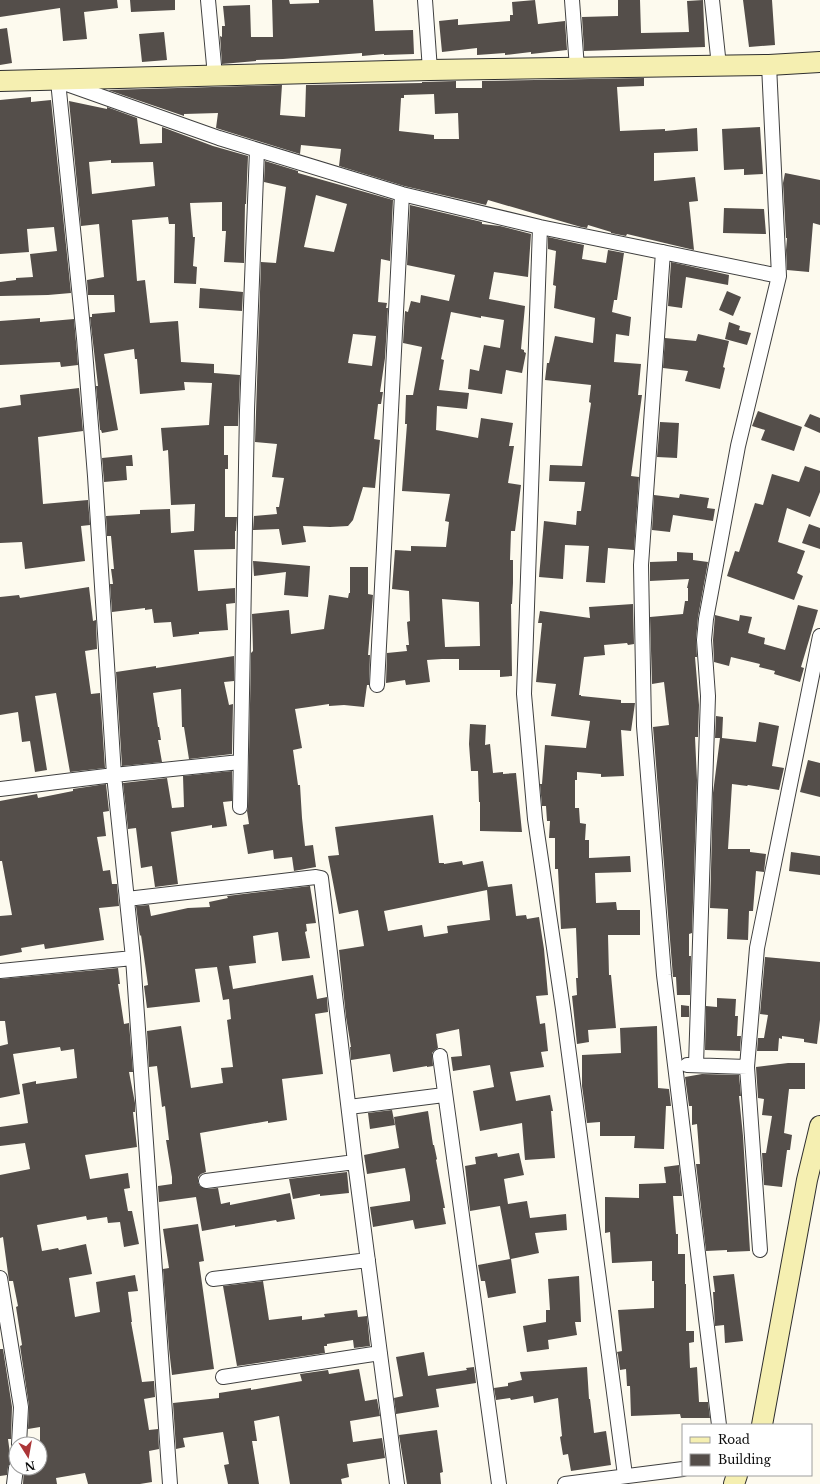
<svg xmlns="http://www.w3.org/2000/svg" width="820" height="1484" font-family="'Libre Baskerville',serif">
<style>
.building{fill:#544e4a;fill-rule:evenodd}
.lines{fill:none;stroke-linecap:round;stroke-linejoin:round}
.street-casing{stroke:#404040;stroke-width:16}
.secondary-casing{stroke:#2f2f2f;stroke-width:22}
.street{stroke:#fff;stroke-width:14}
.secondary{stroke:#f5efb1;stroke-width:20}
</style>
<rect width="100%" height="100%" fill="#fdfaee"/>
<!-- building -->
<path class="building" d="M0,0H117L118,8L84,12L87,39L63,41L60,8L0,17Z
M130,0H175V10L131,12Z
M272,0H289L290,4L319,3V0H373L375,31L413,30L414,54L384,55V54L362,56V53L283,59L256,60V61L222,64L220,36L222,37V26H225L223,6L250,5L251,37H273Z
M535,0L538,24L565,21L567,50L531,54V52L505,55V53L477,55V48L442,52L439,21L458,19V25L510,21V15H513L512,2Z
M618,0H640L641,33L689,32L687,1L703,0L705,47L584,51L582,17L618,16Z
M743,0H772L775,45L749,47Z
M7,28L12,63L0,65V29Z
M164,32L167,60L142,62L139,34Z
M644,78V86L617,87L620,131L665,129V131L697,128L698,151L654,153V181L695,177L698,201L689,202L694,250L627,234L626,236L611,233V232L588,225L587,228L581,227L488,200L486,205L404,186L339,166L341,149L301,145L300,154L216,128L218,113L184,114V116L108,90L282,85L280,115L305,117L306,85L422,83V82L456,81V88H482V81ZM434,94L435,114L458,113L459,139H434V135L399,131L401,98H404V95Z
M31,97V102L51,100L71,293L48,295L0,296V282L16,280V278L33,277L30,254L57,251L54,227L27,229L29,252L0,254V100Z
M69,101L107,109V107L137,118L140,144L162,143V127L213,146L248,156L246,204H245L244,263L224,262L226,231H222V202L190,203L193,237H195L193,266L197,267L196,284L174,283L175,224H169L168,217L132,220L137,281L145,280L150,323L178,321L181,362L214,364V373L240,375L238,426H224V455H228V469H225V517H237L236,531H235V549L194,550L198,591L235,588V603L226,604L228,630L199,632V634L173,637L171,622L154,623L152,609L145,610V608L112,612L110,584H113L111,569H114L111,536H107L106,516L140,514V510L170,509L171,533L194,531L195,504L171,505L168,450L163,451L161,428L209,425L212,383L184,382L185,390L140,394L137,359H135L134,349L104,354L118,430L102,433L101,430H100L96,386H98L90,317H92V314L115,312L114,295H88L87,280L104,277L99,224L81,226ZM111,160V163L153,162L155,186L92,194L89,162Z
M760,127L763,174L744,175V169L724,170L722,129Z
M265,161L298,171V173L393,200L390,261L381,259L378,302L387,303L386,308H388L385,358L380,392H383L381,404H378L374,439L380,440L375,488L363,487L353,520L348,526L330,527L303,526L306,542L282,545L279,529L253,530L254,516L277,514L276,507H279L284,478L272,477L277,444L255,442L261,262L276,263L286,187L264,182ZM316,195L347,204L334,252L304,247ZM353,334L376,336L372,366L348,363Z
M785,173L820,180V225L813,223L809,272L787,270L786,250L787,238H786L783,183Z
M410,205L482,222V224L500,226L531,234L528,277L494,272L489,299L525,306L521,349L524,350V352L526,353L522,373L506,370L502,394L468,389L470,369L479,371L484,345L500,348L504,320L481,316V318L451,312L441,359L444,360L439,390L469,393L467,409L437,406L436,430L478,438L481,418L513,423L509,446H514L508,483L521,485L515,531H511L510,560H513V583L512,604H511L512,676L500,677V670H459V659H442L427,660L430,682L406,685L405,680L386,683L387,653L407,651L406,645H409L407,622L410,621L409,591L392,589L395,550L411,551V546L446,547L449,522L445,521L450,494L402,491L407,424H405L406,395H413L422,347L403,343L405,311L408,312L411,301L420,303L421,295L449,301L455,275L407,265ZM442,599L479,602L480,646L445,647Z
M724,208L764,209L766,234L723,233Z
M548,237L584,245L582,259L606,263L608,250L624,253L617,300H614L612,312L631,317L629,336L616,334L614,362L641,364L638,395H642L631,476L639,477L634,550L608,548L605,583L586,582L589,546L565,545L563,579L539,577L544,521L576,525L577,511H581L585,482L549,481L550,465L582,466L591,403L589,402L591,385L545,380L547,363H549L555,336L593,343L595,318L554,308L556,286L553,285L556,251L548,249Z
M671,262L729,275L728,285L686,277L682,308L668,306Z
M200,288L243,292L242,311L199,308Z
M727,291L741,297L733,316L719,310Z
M40,318V322L74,319L78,365L61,367L60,362L0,365V321Z
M729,322L740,326L739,330L751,333L747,345L725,339Z
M698,334L729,341L723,367L725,368L720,389L685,381L688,371L663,368L665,338L696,341Z
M79,388L83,431L38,437L43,504L88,500L90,525L81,526L85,561L25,569L22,542L0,543V408L21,405L20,395Z
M758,411L802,427L794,451L761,440L765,430L752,426Z
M810,414L820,418V433L804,426Z
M660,422L679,423L677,458L657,457Z
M132,455L133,466H126L127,480L104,482L102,458Z
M805,466L820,471V492L810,517L787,508L778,542L805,551L797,573L803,576L794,600L727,576L735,551L739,552L755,503L763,505L772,474L799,482Z
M680,494L709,498L707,508L715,509L713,521L673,515L670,532L652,530L654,495L679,498Z
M809,524L820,528V549L802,543Z
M677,552L693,553V560L708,562L698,617L696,639L697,657H695L699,705L698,737H695L697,780L692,933L689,934V956H691L690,995H677L676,977H673L653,727L669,725L664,682L652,684L650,617L683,614L685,601H688V588H687L689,579L650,581V562L677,561Z
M253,561L310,566L308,597L284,595L286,572L254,576Z
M350,567H368V594L373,595L368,655H370L369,685H367L364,707L344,705L329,706V704L295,709L302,748L293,750L298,785H300L302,818L305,846L313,845L316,867L294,871L292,857L274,859L273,850L248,854L243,825L249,824L247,811L248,807L251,653L253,651L252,614L289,610L291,634L324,629L329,595L348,598L349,593H350Z
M89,587L93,621L96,620L97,649L85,651L91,694L100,693L105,768L70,772L56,693L35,696L47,770L35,772L30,741L22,742L18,712L0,715V597L19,595L20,598Z
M633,604L634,644L628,645L627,643L604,645L605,655L584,657L579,695H581V696L621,700V703H635L631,731L621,730L624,776L601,777V774L577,772V780H575V808H579L580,823L586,824L585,840H589V858L630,856L631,872L595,873L596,903L616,902L617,910H640V935H608L609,975H611L616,1028L588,1030L589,1042L577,1044L572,996L577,995L576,978H578L576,928L561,929L558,869H555V838H549L550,821H547L546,806H542L540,784H542L545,745L586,748L590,721L551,716L556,684L536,682L542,623H538L540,611L590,618L589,607Z
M798,605L818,610L801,667L804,668L800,682L774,674L775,671L759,667L760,664L731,657L729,666L714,662L713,640L715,615L739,621L740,615L752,617L748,633L765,638L764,644L785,650Z
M234,656V681L224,682L229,705L233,704L232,754L189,759L184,727H182L181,689L153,693L158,727H159L161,740H158L162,762L122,766L116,672L156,666V668Z
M716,716L723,717L722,738L756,742L759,722L779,726L772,766L784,768L779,790L748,785L747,786L732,784L728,849H750V852L766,854L764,872L756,871L753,911H749L748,940L727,939L728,909L710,908L713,793L720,738H715Z
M470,724L486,725L485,745L490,744L493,773L503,772V774L516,773L522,832L480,831V802H479L478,771H471L469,744Z
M808,760L820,763V797L800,792Z
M232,771V801L223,802L227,826L212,828V825L171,832L178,884L155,887L152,866L141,868L136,828L128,829L123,783L167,778L172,808L184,807L183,776Z
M106,784L109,811L103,812L106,836L97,837L103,871L110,870L112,884H117L119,906L99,908L104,940L45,949L44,944L21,948L22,952L0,956V916L12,915L2,861H0V801L37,794L38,798L73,791V789Z
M433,815L439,863H444V864L462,861L463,865L483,861L488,887L512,884L516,916L526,915L527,919L539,917L544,949L548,995L536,996L540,1024L545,1023L548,1051L541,1052L544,1067L510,1072L516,1101L550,1095L553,1111H551L555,1158L525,1160L522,1123L480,1131L473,1091L494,1087L490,1065L453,1071L451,1057L462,1056L459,1029L436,1034L438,1048L435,1050L432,1053L433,1066L427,1067V1066L393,1072L390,1054L351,1060L350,1047H351L346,1017L339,950L364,946L358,910L339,914L328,856L339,855L335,827ZM487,890L490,920L447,926L448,933L424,937L422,925L388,931L384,911Z
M791,852L820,856V875L789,871Z
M310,886L316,923L306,924L307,931L305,932L310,958L282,961L278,932L253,936L256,963L229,966L233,989L313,975L317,999L327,997L328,1012L315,1014L323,1074L282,1079L287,1120L268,1123V1121L200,1133L206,1172L201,1174L198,1177V1182L200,1186L207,1189L218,1188L221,1204L230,1202V1205L290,1193L295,1219L277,1222L276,1220L235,1227V1225L202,1231L196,1197L159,1202L158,1186L172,1184V1177L166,1140H169L165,1106L162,1107L157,1066L149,1067L147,1031L181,1026L191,1088L223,1083L221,1068L233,1067L227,1020L231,1019L229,999L223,1000L217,967L195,969L200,1002L147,1008L144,986L148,985L141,935L140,936L139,930L136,906L149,905L151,916L188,908L210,907L209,902L228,898L227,896Z
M765,957L820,962V1020L817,1044L804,1042V1039L782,1036V1039L779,1038L778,1051H757L758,1038H764L768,1015L760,1014Z
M118,968L120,984H118L124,1024L129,1023L133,1072H129L135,1103V1112H133L137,1147L85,1155L90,1179L128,1173L130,1188L124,1189L128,1211H132L139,1244L124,1247L120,1222L108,1223L107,1217L87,1220L86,1216L37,1225L42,1251L58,1248L59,1250L86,1244L92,1274L69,1278L75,1317L100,1312L96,1282L135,1275L138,1291L128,1292L132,1322H131L142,1382L154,1381L155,1397L144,1399L149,1430L158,1429L159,1449L149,1451L152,1482L140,1484H88L85,1473L56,1478L57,1484H23L24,1468H40V1427L28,1429L29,1406L20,1346L22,1345L16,1307L18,1306L13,1281H9L3,1237L0,1238V1175L30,1169L25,1143L0,1146V1127L28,1123L22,1084L36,1081V1084L77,1078L74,1049L61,1051L60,1047L13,1054L20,1094L0,1098V1046L8,1044L5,1021H0V979Z
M717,998L736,999L735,1016H738L737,1036H741L740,1051L705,1050L706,1006L717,1007Z
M681,1005L689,1006V1017H681Z
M657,1026L658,1088L669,1089L671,1106H666L664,1149L634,1148L635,1136H600V1122L587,1123L582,1086V1055L621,1053L620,1028Z
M788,1063H805V1089H789L784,1133L792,1135L790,1150H787L782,1187L764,1185L762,1153H766L772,1116L762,1115L764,1099L758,1098L756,1067Z
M702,1074L739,1075L741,1096H739L743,1136L750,1251L727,1252V1250L706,1251L696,1164H700L697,1124L692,1125V1106H689L685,1077Z
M392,1110L395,1125L370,1129L368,1113Z
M428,1111L433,1145H434L437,1159L436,1160L445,1208H443L446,1224L415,1229L413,1220L373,1227L370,1207L410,1201V1196L405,1168L367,1174L364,1155L399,1148L394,1117Z
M497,1153L498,1157L519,1153L524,1175L504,1179L508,1204L527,1201L530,1218L566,1214L567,1230L535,1233L539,1253L511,1259L516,1293L488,1298L485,1281H481L478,1265L510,1259L500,1206L470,1211L465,1166L476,1164L475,1157Z
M679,1165L682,1196H673L676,1234H678V1254H685V1284H686V1331H694V1342L689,1343L690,1368L697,1367L699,1402H708L710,1418H681L680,1414L631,1416L630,1386H627L626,1369L620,1370L618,1355L617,1352L622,1351L618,1310L654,1308V1281H652V1261L612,1263L610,1232L605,1233V1197L639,1198V1184L666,1183L664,1167Z
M347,1172L349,1193L320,1196V1194L293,1199L289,1179Z
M198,1224L204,1261L199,1262L214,1369L172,1375L169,1349L163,1269L169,1268L163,1229Z
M734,1274L743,1341L725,1343L724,1325L715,1326L713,1292H715L713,1276Z
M579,1276L581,1322H575L577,1335L548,1340L549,1349L527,1352L523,1326L546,1322V1310H550L548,1279Z
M263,1281L269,1320L302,1316V1320L325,1317L324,1314L357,1310L358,1317L367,1316L370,1346L354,1348L353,1340L327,1344V1346H324L325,1353L237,1366L223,1286Z
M0,1349H3L12,1407L11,1439H8L11,1461L8,1467L7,1475L0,1476Z
M424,1352L428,1376L467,1370L466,1368L474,1367L476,1383L436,1389L439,1407L396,1414L394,1398L403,1396L396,1357Z
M587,1367L589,1399H590L594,1433L606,1431L611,1465L571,1471L568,1454L563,1455L560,1437L562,1436L558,1398L534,1403L533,1396L511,1400L510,1398L496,1400L494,1388L508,1386V1383L522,1380L520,1372Z
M359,1369L365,1401L377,1399L380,1416L350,1421L353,1442L382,1438L385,1458L347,1464L349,1477L341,1479L342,1484H290L279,1416L254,1421L257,1441H252L259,1484H228L224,1465L229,1464L223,1432L183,1438L185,1447L176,1449L173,1403L219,1398V1393L251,1388V1390L302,1381L300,1374L328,1370L329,1374Z
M437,1430L443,1472L440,1473L441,1484H407L399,1435Z"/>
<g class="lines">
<!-- street casing -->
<g class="street-casing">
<path id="street" d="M208,0L215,76
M425,0L430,70
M572,0L577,68
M712,0L719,66
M540,227L524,694L535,819L563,1009L625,1475
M663,252L641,565L644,726L664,975L719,1425
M377,685L402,194
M0,789L114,775L240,762
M240,807L247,410L257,150
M127,899L316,877L321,878L355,1162L397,1484
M0,971L133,958
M440,1056L499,1484
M687,1065L747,1067
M696,1065L708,696L704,640L706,619L738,446L779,276L769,65
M349,1107L444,1095
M206,1181L355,1162
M760,1250L747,1067L757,948L820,636
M0,1278L21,1407L19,1444
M213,1279L368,1260
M223,1377L380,1353
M14,1484L16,1468
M170,1484L133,958L114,775L95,476L84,338L58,81L219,138L402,194L540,227L779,276
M565,1484L683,1469"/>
</g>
<!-- secondary casing -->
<g class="secondary-casing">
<path id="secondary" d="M0,81L430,70L769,65L820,62
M762,1425L807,1180L820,1126
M734,1484L737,1475"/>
</g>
<!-- street -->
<use href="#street" class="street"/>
<!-- secondary -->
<use href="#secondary" class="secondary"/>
</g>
<!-- legend -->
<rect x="682" y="1424" width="130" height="52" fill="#ffffff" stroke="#9e9e9e"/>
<rect x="690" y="1437" width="20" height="6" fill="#f5efb1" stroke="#9e9e9e"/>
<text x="718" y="1444" font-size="12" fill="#0d0d0d">Road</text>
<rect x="690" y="1454" width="20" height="12" fill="#544e4a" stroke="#9e9e9e"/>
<text x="718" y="1464" font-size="12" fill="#0d0d0d">Building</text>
<!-- north arrow -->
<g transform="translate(28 1456) rotate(169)"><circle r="19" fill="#ffffff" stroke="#9e9e9e"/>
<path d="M0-3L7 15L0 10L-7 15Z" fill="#ac3638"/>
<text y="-6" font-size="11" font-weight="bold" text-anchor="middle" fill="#0d0d0d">N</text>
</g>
</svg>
